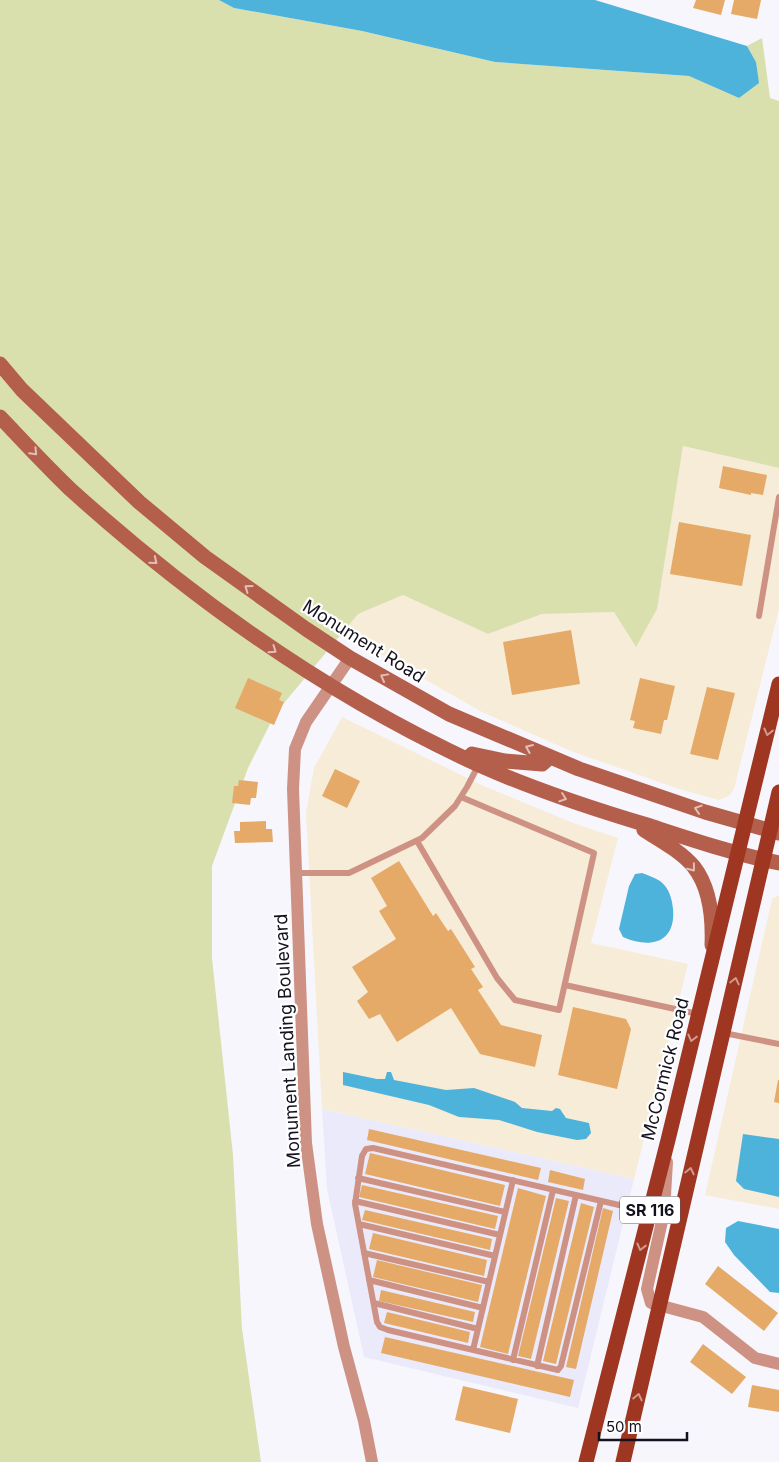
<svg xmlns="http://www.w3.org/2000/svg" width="779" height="1462" font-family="Inter,sans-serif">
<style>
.commercial{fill:#f7ecd7}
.built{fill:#ebeafb}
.green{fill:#dadfae}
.water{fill:#4eb3da}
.building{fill:#e5aa68}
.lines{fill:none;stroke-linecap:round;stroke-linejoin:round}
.lane{stroke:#ce9284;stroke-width:6}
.street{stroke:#ce9284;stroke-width:12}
.secondary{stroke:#b45f4c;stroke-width:15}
.primary{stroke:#9f3621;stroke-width:15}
.oneway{stroke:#e1bfb7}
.oneway2{stroke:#cf9a90}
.labels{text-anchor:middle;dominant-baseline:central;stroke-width:4.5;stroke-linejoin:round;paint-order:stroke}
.shield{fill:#fff;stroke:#5a5962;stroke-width:1}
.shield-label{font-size:16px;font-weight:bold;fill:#14121e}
.street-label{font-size:18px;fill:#14121e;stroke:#fff}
</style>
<rect width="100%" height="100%" fill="#f7f6fd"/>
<!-- commercial -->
<path class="commercial" d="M683,446L779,468V609L734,789L729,796L719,800L679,789L571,751L482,712L342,632L358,614L403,595L488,634L542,614L614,612L635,646L666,547Z
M342,717L486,787L576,824L618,838L591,943L688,964L634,1179L322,1109L306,813L314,768Z
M779,895V1209L705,1195L772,899Z"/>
<!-- built -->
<path class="built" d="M322,1109L634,1179L578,1408L364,1357L327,1189Z"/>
<!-- green -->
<path class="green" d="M0,0H219L234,8L362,31L495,62L689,76L739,98L756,62L747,46L762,38L770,98L779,101V468L683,446L657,609L636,647L614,612L542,614L488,634L403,595L358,614L275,714L248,768L212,866V958L233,1155L242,1329L261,1462H0Z"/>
<!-- water -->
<path class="water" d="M219,0H595L747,46L756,62L759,83L739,98L689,76L495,62L362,31L234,8Z
M642,873C648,875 655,878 660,881C669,888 672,898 673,909C676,943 650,949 623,937L619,929L629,886L635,874Z
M343,1072L377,1079H385L387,1072H391L394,1080L446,1090L474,1088L515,1102L522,1108L552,1111L556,1108L560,1109L566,1118L589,1123L591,1133L586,1139L577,1140L537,1132L499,1120L459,1117L429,1105L343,1085Z
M743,1134L779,1139V1197L744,1189L736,1181Z
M738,1221L779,1229V1293L770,1292L734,1255L725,1242L726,1228Z"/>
<!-- building -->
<path class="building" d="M696,0H725L721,15L693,8Z
M734,0H761L757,19L731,14Z
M723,466L767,475L763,495L751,493V495L719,488Z
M679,522L751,535L742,586L670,574Z
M571,630L580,684L512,695L503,642Z
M248,678L282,693L279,700L284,702L274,725L235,708Z
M640,678L675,686L667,720H664L661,734L633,728L635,721L630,720Z
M707,687L735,693L718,760L690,754Z
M335,769L360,781L347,808L322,796Z
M239,780L258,782L256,798H251L250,805L232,803L234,786H238Z
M266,821V829H272L273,842L235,843L234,831H240V822Z
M399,861L433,916L436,913L448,931L451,929L475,967L471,969L483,987L478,990L501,1025L542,1035L535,1067L480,1054L451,1008L397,1042L380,1014L369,1019L357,1001L368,992L352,967L396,939L379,911L387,906L371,878Z
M573,1007L626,1019L631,1029L617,1089L558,1075Z
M778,1080H779V1103L774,1102Z
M369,1129L541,1168L538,1180L367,1140Z
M370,1153L505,1185L500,1206L365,1174Z
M550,1170L585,1179L583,1190L548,1182Z
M362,1185L498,1216L495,1229L359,1197Z
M518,1188L546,1196L508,1354L480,1347Z
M556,1198L569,1201L531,1359L518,1356Z
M581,1203L594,1207L556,1364L543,1361Z
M603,1208L613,1211L576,1369L566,1367Z
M365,1210L492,1239L490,1250L362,1220Z
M373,1233L487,1260L484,1276L369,1249Z
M377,1260L482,1285L478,1302L373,1277Z
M718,1266L778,1313L764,1331L705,1284Z
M381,1290L475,1312L473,1322L379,1301Z
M387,1312L470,1332L468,1343L384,1323Z
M385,1337L574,1380L570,1397L381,1353Z
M703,1344L746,1377L732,1394L690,1362Z
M752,1385L779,1390V1412L748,1407Z
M463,1386L518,1399L510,1433L455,1420Z"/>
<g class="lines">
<!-- lane -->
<path class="lane" d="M759,616L779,497
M417,841L497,978L515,1000L559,1010L594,853L461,797
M297,873H349L422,838L455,806L467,787L478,766
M565,985L698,1014
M724,1033L779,1044
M358,1178L505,1212
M355,1201L500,1235
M601,1201L561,1366L558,1370L388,1330L380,1327L377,1322L355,1204L362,1156L366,1149L373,1148L619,1205L649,1212
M359,1224L495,1256
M364,1253L489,1282
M369,1280L483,1308
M374,1303L478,1329
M473,1350L513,1180
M513,1360L553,1190
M537,1366L576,1195"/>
<!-- street -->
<path class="street" d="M350,658L306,722L295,749L293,789L306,1143L317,1224L344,1347L364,1421L372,1462
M667,1162L664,1212L647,1289L651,1303L703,1317L755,1358L779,1364"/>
<!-- secondary -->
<path class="secondary" d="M0,364L22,390L139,502L205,557L306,629L350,658L449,714L579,769L705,812L779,833
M0,417C23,441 46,466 70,489C193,600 328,696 479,765C533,789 590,808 647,825C690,839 734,854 779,863
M472,754L505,761L542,764L550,757
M644,830C660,840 682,852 694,867C711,889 713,919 712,945"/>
<!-- primary -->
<path class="primary" d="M586,1462L668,1140L779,684
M623,1462L779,792"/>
</g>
<!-- one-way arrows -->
<defs><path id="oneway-chevron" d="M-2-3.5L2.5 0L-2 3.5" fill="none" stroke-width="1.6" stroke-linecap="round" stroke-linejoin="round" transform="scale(1.25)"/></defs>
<g class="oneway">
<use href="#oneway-chevron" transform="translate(34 452) rotate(46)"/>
<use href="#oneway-chevron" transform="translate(154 561) rotate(39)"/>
<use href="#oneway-chevron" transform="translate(248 588) rotate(-144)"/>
<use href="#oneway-chevron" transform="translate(273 650) rotate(35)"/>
<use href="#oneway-chevron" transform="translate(384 677) rotate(-151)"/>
<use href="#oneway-chevron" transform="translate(529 748) rotate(-157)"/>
<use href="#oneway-chevron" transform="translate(563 798) rotate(19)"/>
<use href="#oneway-chevron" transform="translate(698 809) rotate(-162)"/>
<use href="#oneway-chevron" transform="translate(692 868) rotate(52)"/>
</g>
<g class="oneway2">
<use href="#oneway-chevron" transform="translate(768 732) rotate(104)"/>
<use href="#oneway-chevron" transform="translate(735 981) rotate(-77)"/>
<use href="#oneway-chevron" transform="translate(692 1038) rotate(104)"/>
<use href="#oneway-chevron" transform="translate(690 1171) rotate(-77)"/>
<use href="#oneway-chevron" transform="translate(641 1247) rotate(104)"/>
<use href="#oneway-chevron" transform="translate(638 1397) rotate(-77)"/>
</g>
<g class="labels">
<!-- shield labels -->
<rect class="shield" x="620" y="1196.5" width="60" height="27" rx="4"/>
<g class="shield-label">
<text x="650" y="1210">SR 116</text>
</g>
<!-- street labels -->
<g class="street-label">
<text transform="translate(364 641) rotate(32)">Monument Road</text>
<text transform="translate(287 1041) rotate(-93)">Monument Landing Boulevard</text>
<text transform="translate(665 1069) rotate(-76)">McCormick Road</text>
</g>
</g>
<!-- scale -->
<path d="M599 1432v8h88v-8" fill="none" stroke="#14121e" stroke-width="2.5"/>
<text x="606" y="1432" font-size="15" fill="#14121e" stroke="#ffffff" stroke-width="4" paint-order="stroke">50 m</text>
</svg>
